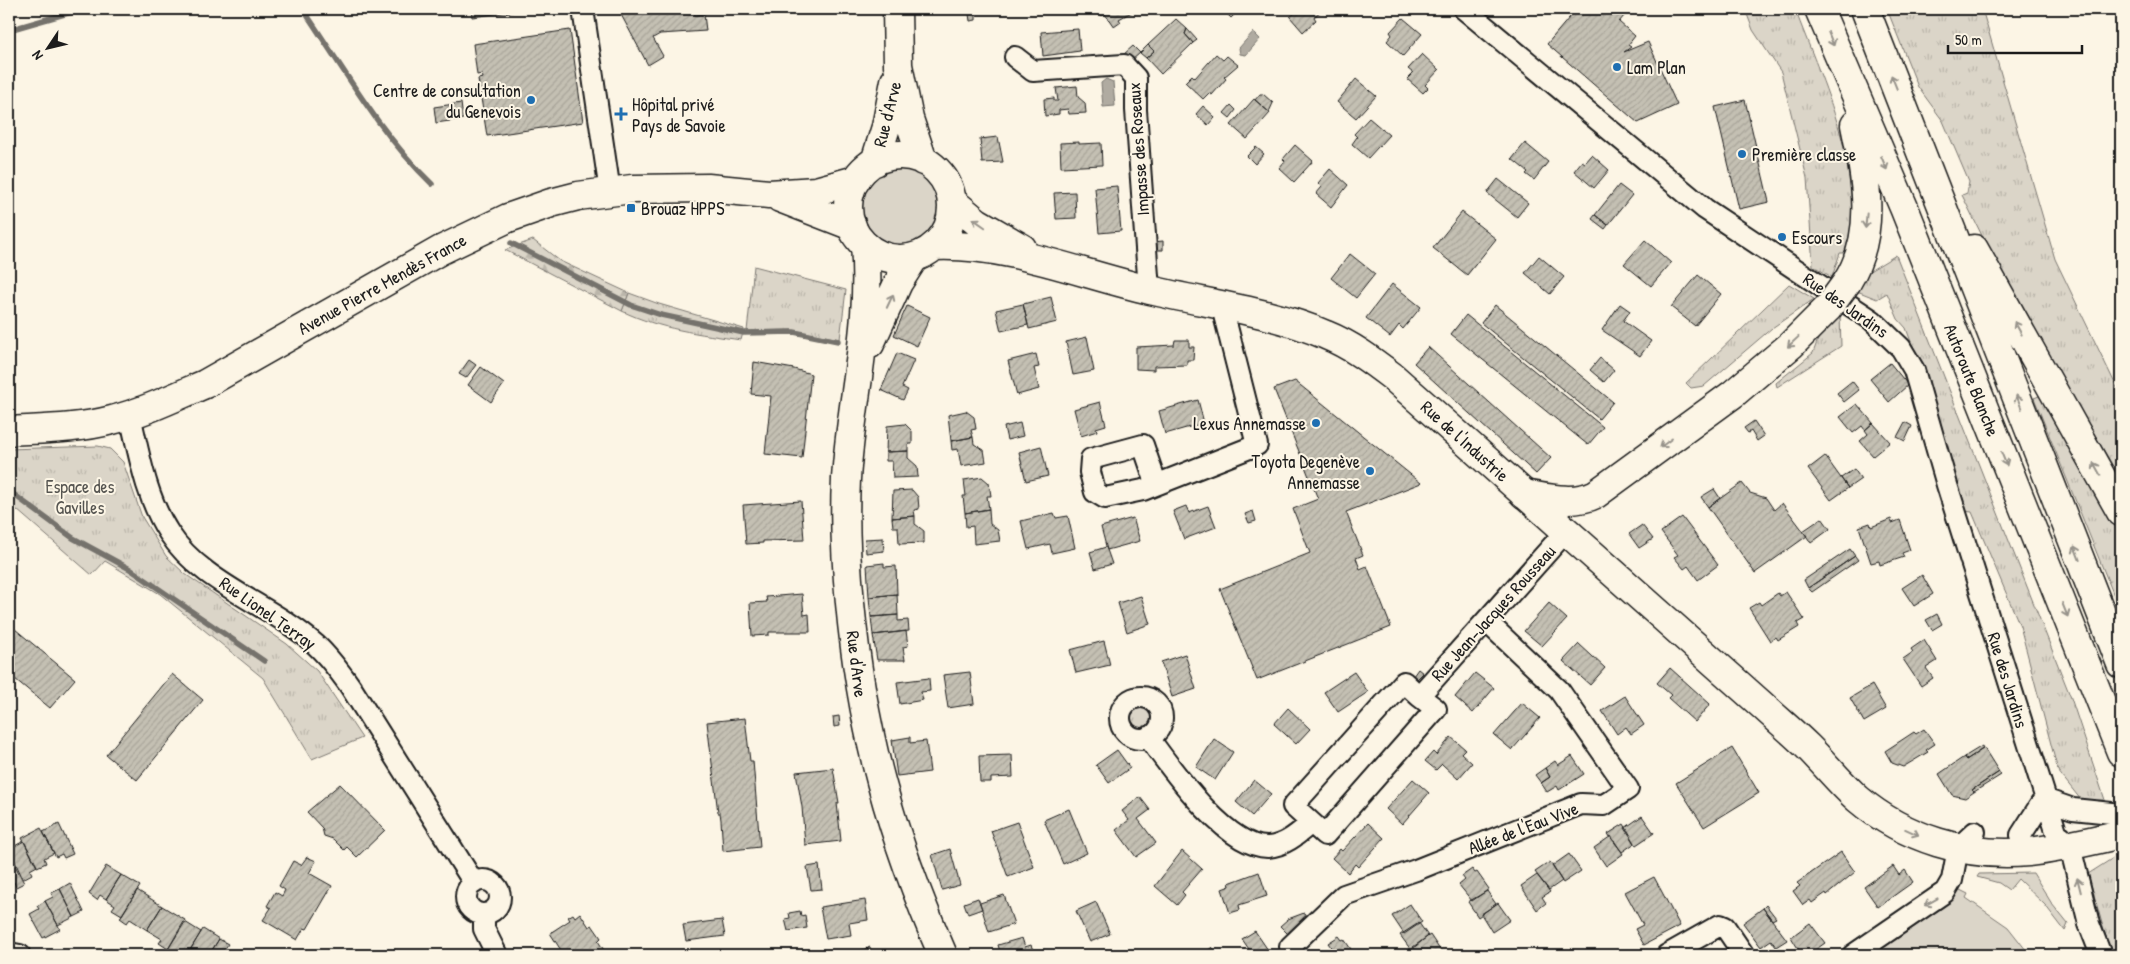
<svg xmlns="http://www.w3.org/2000/svg" width="2130" height="964" font-family="'Patrick Hand',sans-serif">
<style>
.grass{fill:url(#grass-tufts);stroke:#7c7872}
.forest{fill:url(#forest-firs);stroke:#7c7872}
.garden{fill:#dbd5c8;stroke:#7c7872}
.water{fill:#b0aba1;stroke:#75726c}
.lines{fill:none;stroke-linecap:round;stroke-linejoin:round}
.stream{stroke:#75726c;stroke-width:5.5}
.building{fill:url(#building-hatch);stroke:#1c1c1c}
.street-casing{stroke:#1c1c1c;stroke-width:24}
.secondary-casing{stroke:#1c1c1c;stroke-width:31}
.primary-casing{stroke:#1c1c1c;stroke-width:31}
.highway-casing{stroke:#1c1c1c;stroke-width:31}
.street{stroke:#fcf5e5;stroke-width:20}
.secondary{stroke:#fcf5e5;stroke-width:28}
.primary{stroke:#fcf5e5;stroke-width:28}
.highway{stroke:#fcf5e5;stroke-width:28}
.highway-bridge-casing{stroke:#1c1c1c;stroke-width:31;stroke-linecap:butt}
.highway-bridge{stroke:#fcf5e5;stroke-width:28}
.oneway{stroke:#97938b}
.poi-dot{fill:#1f6fb2;stroke:#fcf5e5;stroke-width:2}
.labels{text-anchor:middle;dominant-baseline:central;stroke-width:4;stroke-linejoin:round;paint-order:stroke}
.poi-label{font-size:18px;fill:#1c1c1c;stroke:#fcf5e5;text-anchor:start}
.street-label{font-size:18px;fill:#1c1c1c;stroke:#fcf5e5}
.park-label{font-size:18px;fill:#555450;stroke:#fcf5e5}
</style>
<defs>
<pattern id="grass-tufts" width="24" height="20" patternUnits="userSpaceOnUse" patternTransform="scale(1.25)"><rect width="24" height="20" fill="#dbd5c8"/><path d="M3 7l-1-3M5 7V3M7 7l1-3M15 17l-1-3M17 17v-4M19 17l1-3" fill="none" stroke="#bbb6ab"/></pattern>
<pattern id="forest-firs" width="22" height="20" patternUnits="userSpaceOnUse" patternTransform="scale(1.25)"><rect width="22" height="20" fill="#dbd5c8"/><path d="M5 1l3.5 6h-7zM16 11l3.5 6h-7z" fill="#bbb6ab"/></pattern>
<pattern id="building-hatch" width="6" height="6" patternUnits="userSpaceOnUse" patternTransform="scale(1.25)"><rect width="6" height="6" fill="#c4c0b3"/><path d="M-1 1l2-2M0 6l6-6M5 7l2-2" fill="none" stroke="#a8a499"/></pattern>
</defs>
<rect width="100%" height="100%" fill="#fcf5e5"/>
<filter id="ink" filterUnits="userSpaceOnUse"><feTurbulence type="fractalNoise" baseFrequency=".02" numOctaves="2"/><feDisplacementMap in="SourceGraphic" scale="10" xChannelSelector="R" yChannelSelector="G"/><feConvolveMatrix kernelMatrix="1 2 1 2 8 2 1 2 1" color-interpolation-filters="sRGB"/></filter>
<g filter="url(#ink)">
<!-- grass -->
<path class="grass" d="M1745,9H1795C1820,77 1872,182 1844,253H1840L1832,277L1813,266L1807,178L1781,72L1753,30Z
M1887,9H1982L2055,259L2121,396V480L1996,264L1962,195L1967,193L1969,182L1943,121L1918,87Z
M1896,255L2071,698L2105,800H2081L2058,771L2020,626L1972,512L1964,511L1931,397L1906,328L1898,319L1887,293L1877,299L1857,291L1868,272Z
M754,266L846,290L840,339L792,330L747,331Z
M1789,284L1814,299L1772,328L1704,386L1691,388L1686,383Z
M629,293L659,304L744,329L741,340C700,334 659,329 622,311Z
M1840,315L1841,346L1777,387L1776,383L1813,353L1821,331Z
M2044,394L2121,537V613L2034,398Z
M98,446L110,449L123,462L142,517L166,556L185,574L287,644L317,671L362,738L312,759L263,678L160,594L105,561L92,575L9,503V449Z
M1126 718a15 15 0 1 1 30 0a15 15 0 1 1-30 0Z
M2121,853V955H2111L2088,874Z"/>
<!-- forest -->
<path class="forest" d="M533,240L560,261L629,293L622,311L505,250Z"/>
<!-- garden -->
<path class="garden" d="M862 208a39 39 0 1 1 78 0a39 39 0 1 1-78 0Z
M2033,873L2052,904L2068,924L2065,931L2045,905L2018,879L2009,890L1999,883L1977,877L1979,874Z
M1958,889L1968,894L1966,898L2008,927L2030,955H1865L1920,917L1945,904Z"/>
<!-- water -->
<path class="water" d="M1253,32L1260,39L1246,55L1240,54L1239,48Z
M1106,79L1113,82L1115,106L1103,107L1101,83Z"/>
<g class="lines">
<!-- stream -->
<path class="stream" d="M307,15C346,73 381,135 432,184
M9,30L82,9
M511,243L631,305L661,315L744,333L794,332L838,341
M9,491L73,538L130,569L264,661"/>
</g>
<!-- building -->
<path class="building" d="M427,9H453L427,13Z
M471,9H525V10L472,17Z
M618,9H699V11L694,12L695,15L704,14L706,31L660,34L653,38L663,56L648,65Z
M1097,9H1137L1119,19L1121,22L1114,27L1105,14L1102,16Z
M1222,9H1236L1238,11L1231,18Z
M1300,9H1323L1314,17L1316,20L1303,32L1290,17Z
M1573,9H1630L1619,22L1635,36L1628,45L1631,47L1624,52L1648,42L1677,105L1638,123L1547,44L1575,11Z
M969,14H976V20L970,21Z
M1403,18L1422,34L1403,56L1387,41L1392,35L1390,32Z
M1176,19L1187,29L1185,34L1193,43L1161,74L1146,58L1154,51L1148,45Z
M1078,29L1080,51L1043,56L1041,32Z
M1187,29L1197,40L1193,43L1185,34Z
M570,30L583,122L487,136L478,79L483,78L482,74L477,75L473,44Z
M1148,45L1154,51L1146,58L1140,53Z
M1133,46L1140,53L1131,61L1123,55Z
M1216,54L1223,60L1227,56L1238,65L1224,77L1226,79L1212,95L1209,93L1203,99L1185,82L1192,75L1195,78Z
M1422,54L1439,70L1425,85L1428,88L1423,93L1407,79L1413,73L1408,69Z
M1356,79L1376,96L1356,118L1337,102Z
M1077,86L1078,97L1085,103L1086,113L1069,114L1068,109L1059,110V114L1045,116L1044,99L1054,98V101H1058L1056,88Z
M1260,94H1263L1273,103L1269,112L1255,100Z
M1254,99L1270,113L1247,139L1231,125Z
M1745,100L1769,202L1739,209L1715,107Z
M461,103L463,119L436,123L434,107Z
M1231,105L1236,110L1230,118L1224,113Z
M1203,106L1215,117L1208,125L1196,114Z
M1369,118L1389,135L1368,158L1352,144L1357,137L1354,134Z
M998,137L1003,162L982,163L980,139Z
M1079,142V144L1101,143L1102,165L1061,167L1060,143Z
M1525,143L1548,162L1534,180L1526,174L1528,172L1512,159Z
M1295,145L1313,161L1294,182L1279,168L1285,161L1283,159Z
M1256,147L1264,154L1255,164L1247,156Z
M1592,155L1609,170L1594,188L1574,171L1582,161L1585,163Z
M1330,169L1348,185L1331,207L1316,194L1322,187L1318,183Z
M1498,179L1528,203L1517,217L1487,193Z
M1619,185L1632,195L1608,225L1595,215Z
M1117,186L1121,231L1099,233L1095,188Z
M1075,192L1076,218L1056,219L1054,193Z
M1462,212L1496,239L1467,275L1433,248Z
M1595,215L1608,225L1605,229L1592,219Z
M1645,240L1671,263L1651,286L1624,264Z
M1163,241V250H1153V242Z
M1350,254L1375,274L1356,298L1331,278Z
M1539,256L1564,277L1550,294L1525,273Z
M1698,275L1721,294L1695,326L1671,307Z
M1392,284L1421,307L1403,329L1399,325L1390,337L1366,318Z
M1051,297L1057,322L1029,329L1023,304Z
M1023,304L1028,325L1001,331L996,310Z
M1620,304L1630,311L1623,321L1651,341L1640,356L1602,330Z
M1495,305L1613,402L1599,419L1481,323Z
M907,306L930,317L917,346L894,335Z
M1466,315L1603,427L1588,445L1451,334Z
M1087,337L1094,371L1073,375L1066,342Z
M1175,340H1189V347H1194L1193,360H1187V365L1154,366V370L1136,369V347L1174,345Z
M1428,347L1551,458L1536,474L1414,363Z
M897,353L914,360L902,387L908,390L903,400L881,390Z
M1036,354L1039,367L1034,368L1039,389L1017,395L1008,361Z
M1600,358L1614,370L1604,382L1590,370Z
M469,360L476,365L466,378L459,374Z
M754,362L794,369L811,374L802,458L765,454L771,396L751,394Z
M1890,363L1908,385L1889,402L1870,379Z
M481,367L504,384L491,402L468,385Z
M1295,381L1421,483L1346,512L1363,555L1356,558L1360,569L1367,566L1391,627L1257,680L1220,589L1310,553L1293,509L1318,499L1274,389Z
M1852,381L1859,390L1844,402L1837,393Z
M1198,400L1204,423L1165,434L1159,411Z
M1100,402L1106,425L1096,428L1097,431L1081,436L1074,409Z
M1857,404L1873,423L1865,430L1862,426L1853,433L1840,417Z
M966,411L974,417L976,429L971,430L973,437L951,441L948,415Z
M1754,421L1764,436L1757,441L1751,431L1748,433L1744,428Z
M1905,422L1912,426L1905,441L1897,437Z
M1020,423L1023,436L1007,440L1004,427Z
M1873,423L1890,442L1873,456L1860,441L1868,434L1865,430Z
M905,424L912,431V444H908V451L886,452L887,426Z
M973,437L974,444L984,450L986,462L961,466L958,449L952,450L951,441Z
M1041,446L1048,476L1026,481L1019,452Z
M908,451V458L917,466L918,477L893,478L892,461H886V452Z
M1825,456L1848,488L1831,500L1808,469Z
M1854,469L1861,479L1848,488L1841,478Z
M982,477L989,483L991,496H987L989,509L965,513L963,496H966L964,480Z
M1742,483L1750,493L1766,498L1774,510L1782,503L1807,536L1755,573L1708,507Z
M1714,489L1720,498L1708,507L1701,497Z
M912,490L918,497L919,509L914,510L915,516L892,518L893,491Z
M801,501L804,540L763,541V543L746,544L743,505Z
M1186,506L1189,513L1208,506L1216,527L1184,539L1173,511Z
M989,509L990,524L998,530L1000,541L974,544L973,526L966,527L965,513Z
M1253,511L1256,521L1249,523L1245,514Z
M1054,513L1056,518L1068,516L1075,548L1052,553L1050,544L1028,549L1021,521Z
M915,516V524L924,531V543L899,544L898,527H893L892,518Z
M1682,517L1718,565L1698,580L1688,566L1684,569L1674,557L1678,555L1661,532Z
M1133,518L1140,541L1107,550L1101,527Z
M1822,518L1830,529L1811,543L1803,531Z
M1891,519L1892,523L1900,520L1910,550L1902,553L1904,557L1880,565L1879,561L1871,563L1859,527L1870,523L1871,527Z
M1642,525L1653,539L1639,548L1629,534Z
M883,538L884,551L866,553L865,539Z
M1106,547L1112,564L1095,569L1090,552Z
M1850,549L1855,556L1808,588L1804,580Z
M1855,556L1858,560L1812,592L1808,588Z
M884,563V567L896,566L897,594L869,597L867,565Z
M1922,575L1933,594L1914,606L1902,588Z
M1786,592L1804,619L1797,623L1799,627L1778,640L1776,637L1770,641L1749,608L1759,602L1761,605L1778,593L1780,596Z
M802,594L804,615L809,614L810,632H769V635L752,636L750,603L767,602L766,597Z
M897,594L898,615L871,617L869,597Z
M1141,596L1150,624L1127,632L1118,603Z
M1549,603L1567,619L1542,646L1524,631Z
M1937,614L1942,624L1932,630L1926,620Z
M898,615V621L908,620L909,631L873,635L871,617Z
M9,624L75,679L50,708L9,674Z
M906,631L908,646L903,647L905,660H877L873,635Z
M1924,640L1937,661L1926,668L1933,678L1921,686L1903,659L1913,652L1911,649Z
M1104,641L1110,665L1076,673L1070,650Z
M1579,644L1605,668L1590,685L1563,661Z
M1185,654L1196,689L1172,697L1161,662Z
M1670,668L1710,704L1695,722L1668,698L1671,695L1657,683Z
M1418,669L1423,673L1417,679L1413,676Z
M970,672L974,704L948,708L943,675Z
M1354,672L1368,692L1338,712L1324,692Z
M1475,673L1494,688L1473,713L1455,697Z
M172,674L203,700L137,780L106,755Z
M929,678L930,691L921,692L923,700L900,704L897,682Z
M1872,685L1886,709L1864,722L1850,698Z
M1625,696L1644,725L1631,734L1626,727L1617,734L1602,711Z
M1522,703L1540,718L1512,750L1494,735Z
M1288,708L1310,729L1296,744L1274,724Z
M839,716L840,726L834,727L833,717Z
M745,718L750,761H753L760,847L723,851L721,820L720,813H718L707,722Z
M1924,729L1935,744L1926,750L1928,752L1903,767L1892,763L1885,751L1914,732L1916,734Z
M910,737V743L926,741L930,772L897,776L892,740Z
M1451,737L1465,749L1461,753L1472,763L1458,779L1442,764L1436,770L1425,761L1433,752L1436,755Z
M1214,739L1233,752L1215,780L1196,767Z
M1982,746L1983,749L1966,760L1964,757Z
M1732,748L1759,793L1704,827L1676,783Z
M1984,748L1999,772L1972,790L1974,792L1965,798L1952,795L1939,774L1964,757L1966,760Z
M1117,750L1130,768L1109,783L1096,765Z
M1012,755L1013,777L991,778V782H980L979,756Z
M1572,756L1584,774L1559,790L1557,786L1547,792L1541,783L1550,777L1545,768L1555,761L1558,765Z
M833,768L839,803H837L841,841L805,845L802,807L796,772Z
M1545,768L1550,777L1541,783L1535,775Z
M1999,772L2001,775L1974,792L1972,790Z
M1413,779L1429,793L1402,824L1386,809Z
M1254,780L1271,794L1252,816L1236,802Z
M340,784L385,830L357,857L347,847L344,850L333,839L324,836L322,828L307,812Z
M1140,797L1150,810L1138,819L1156,843L1136,857L1116,830L1129,820L1122,811Z
M1069,809L1087,853L1063,864L1044,820Z
M1642,816L1654,833L1636,845L1625,828Z
M1017,822L1034,867L1008,877L991,831Z
M1368,823L1384,838L1358,867L1355,864L1348,873L1332,858L1340,849L1342,851Z
M59,824L73,854L64,858L62,854L56,857L43,832Z
M1624,824L1635,843L1622,852L1608,834Z
M41,828L54,853L44,858L46,863L37,867L22,838Z
M1611,836L1623,854L1606,866L1594,848Z
M24,841L37,866L30,870L32,874L23,879L9,849Z
M950,849L960,885L942,890L932,855Z
M1182,851L1202,869L1182,892L1185,895L1177,905L1155,886Z
M1841,852L1855,872L1827,895L1826,893L1812,903L1810,900L1803,905L1793,891L1800,886L1797,883Z
M9,853L24,883L16,887L14,882L9,884Z
M1569,854L1581,871L1563,883L1552,866Z
M307,857L316,861L309,873L332,886L307,929L304,928L297,940L263,920L271,908L267,906L275,892L282,896L285,890L279,886L293,861L301,865Z
M1550,862L1562,881L1549,890L1535,872Z
M819,865L822,889L811,890L807,867Z
M106,866L121,875L106,899L100,895L97,900L89,894Z
M1893,866L1899,875L1905,870L1913,882L1878,907L1864,887Z
M1472,869L1475,873L1477,872L1489,889L1472,901L1459,885L1465,880L1462,876Z
M1259,872L1267,896L1239,905L1240,910L1230,913L1222,889L1230,886L1229,883Z
M121,875L140,886L122,915L112,909L115,905L106,899Z
M1537,875L1550,892L1542,897L1546,903L1537,910L1521,886Z
M1654,877L1680,926L1644,945L1635,929L1643,925L1625,892Z
M70,883L84,912L74,917L60,889Z
M60,889L74,917L58,925L45,901L53,897L51,893Z
M137,890L162,906L147,930L130,919L127,923L120,918Z
M1487,891L1496,904L1478,917L1468,902Z
M1004,895L1014,924L989,932L980,903Z
M978,898L982,909L968,914L964,903Z
M865,900L868,920L849,923L851,935L826,939L820,907Z
M45,901L60,929L43,938L30,914L39,909L37,906Z
M1096,902L1110,934L1090,942L1076,911Z
M1498,903L1510,920L1492,932L1481,914Z
M1410,904L1422,922L1404,934L1392,916Z
M1766,905L1776,918L1772,920L1763,908Z
M162,906L185,920L168,949L159,943L162,939L147,930Z
M1763,908L1787,940L1776,947L1771,940L1761,947L1743,923Z
M800,911L801,916L805,915L807,928L788,931L785,919L790,918L789,913Z
M580,913L589,927L592,925L601,938L598,941L607,955H564L550,933L570,920L568,917L573,914L575,917Z
M1304,913L1307,917L1288,934L1280,926L1288,919Z
M722,920L725,936L686,941L683,925Z
M185,922L201,932L187,955L178,951L174,955L167,951Z
M1419,923L1428,936L1411,950L1400,935Z
M1810,923L1825,943L1808,955H1802L1791,937Z
M203,929L219,939L209,955H187Z
M1255,931L1268,950L1260,955H1253L1242,939Z
M1430,935L1442,953L1441,955H1419L1413,947Z
M1339,936L1342,940L1344,939L1355,955H1327L1325,952L1331,947L1328,943Z
M1022,938L1025,947L1031,945L1035,955H1001L998,945Z
M219,939L228,944L221,955H209Z
M870,947L873,955H856L855,953Z
M1212,947L1217,953L1221,951L1224,955H1203Z"/>
<g class="lines">
<!-- street casing -->
<g class="street-casing">
<path id="street" d="M583,9L610,192
M1464,9L1705,209L1872,320L1901,348L1914,370L1947,485L2061,847
M1015,57L1033,71L1124,65L1136,78V110L1149,290
M130,415C139,454 146,498 169,533C202,584 272,605 316,645C329,657 340,672 350,686L474,883
M1156,483L1143,445L1091,459L1090,472L1095,492L1105,498L1143,490L1257,445L1222,307
M1419,696L1436,709L1325,835L1293,806L1404,682L1419,696L1566,531
M1120 718a21 21 0 1 1 42 0a21 21 0 1 1-42 0Z
M1148,737C1171,768 1226,848 1268,847C1285,846 1299,833 1311,823
M2021,835L2044,799L2073,809L2121,814
M2061,836L2070,846L2089,924L2101,955
M466 897a17 17 0 1 1 34 0a17 17 0 1 1-34 0Z
M484,914V929L497,955
M9,953L20,955
M1296,955L1290,947L1344,895L1416,870L1581,804L1604,805L1628,789L1559,690L1486,621
M1667,955L1720,925L1725,927L1744,955
M1853,955L1945,892L1952,880L1958,848L1975,832"/>
</g>
<!-- secondary casing -->
<g class="secondary-casing">
<path id="secondary" d="M780,198L852,226
M865,246C872,325 851,400 846,479C844,520 846,562 850,603C862,733 891,836 943,955
M870,344L898,283L914,258
M9,431C43,429 78,429 112,420C144,412 175,397 205,384L441,250L508,218L551,203L578,196L632,189L708,188L769,194L816,191L856,180"/>
</g>
<!-- primary casing -->
<g class="primary-casing">
<path id="primary" d="M897,9L898,65L909,119L923,161
M848 207a52 52 0 1 1 104 0a52 52 0 1 1-104 0Z
M875,162L886,127L895,81
M952,201L977,222L1022,248
M935,246C1008,243 1080,274 1150,290C1208,304 1271,311 1326,335C1351,345 1372,361 1393,377L1763,706C1778,720 1794,733 1808,747C1825,764 1840,783 1858,799C1904,838 1968,858 2028,852C2059,849 2091,841 2121,834"/>
</g>
<!-- highway casing -->
<g class="highway-casing">
<path id="highway" d="M1819,9L1905,210L2121,752
M1865,9L2121,664
M1974,249L2121,512
M1847,282C1877,234 1866,178 1855,125
M1524,494C1548,498 1574,505 1596,494L1733,394L1791,345L1828,308"/>
</g>
<!-- street -->
<use href="#street" class="street"/>
<!-- secondary -->
<use href="#secondary" class="secondary"/>
<!-- primary -->
<use href="#primary" class="primary"/>
<!-- highway -->
<use href="#highway" class="highway"/>
<!-- highway-bridge casing -->
<g class="highway-bridge-casing">
<path id="highway-bridge" d="M1828,308L1847,282"/>
</g>
<!-- highway-bridge -->
<use href="#highway-bridge" class="highway-bridge"/>
</g>
<!-- one-way arrows -->
<defs><path id="oneway-shaft" d="M-6 0H5M1.5-3L5.5 0L1.5 3" fill="none" stroke-width="1.6" stroke-linecap="round" stroke-linejoin="round" transform="scale(1.25)"/></defs>
<g class="oneway">
<use href="#oneway-shaft" transform="translate(1831 39) rotate(68)"/>
<use href="#oneway-shaft" transform="translate(1894 82) rotate(-112)"/>
<use href="#oneway-shaft" transform="translate(1884 163) rotate(67)"/>
<use href="#oneway-shaft" transform="translate(1866 221) rotate(95)"/>
<use href="#oneway-shaft" transform="translate(979 223) rotate(-145)"/>
<use href="#oneway-shaft" transform="translate(890 301) rotate(-65)"/>
<use href="#oneway-shaft" transform="translate(2018 328) rotate(-119)"/>
<use href="#oneway-shaft" transform="translate(1793 342) rotate(137)"/>
<use href="#oneway-shaft" transform="translate(2019 402) rotate(-111)"/>
<use href="#oneway-shaft" transform="translate(1666 443) rotate(143)"/>
<use href="#oneway-shaft" transform="translate(2004 459) rotate(68)"/>
<use href="#oneway-shaft" transform="translate(2097 469) rotate(-119)"/>
<use href="#oneway-shaft" transform="translate(2077 553) rotate(-111)"/>
<use href="#oneway-shaft" transform="translate(2065 610) rotate(68)"/>
<use href="#oneway-shaft" transform="translate(1912 832) rotate(24)"/>
<use href="#oneway-shaft" transform="translate(2079 885) rotate(-104)"/>
<use href="#oneway-shaft" transform="translate(1931 902) rotate(151)"/>
</g>
</g>
<!-- markers -->
<g class="poi-dot">
<circle cx="1617" cy="67" r="5"/>
<circle cx="531" cy="100" r="5"/>
<path d="M618.5 106.5h5v5h5v5h-5v5h-5v-5h-5v-5h5z"/>
<circle cx="1742" cy="154" r="5"/>
<rect x="626" y="203" width="10" height="10" rx="2.5"/>
<circle cx="1782" cy="237" r="5"/>
<circle cx="1316" cy="423" r="5"/>
<circle cx="1370" cy="471" r="5"/>
</g>
<g class="labels">
<!-- poi labels -->
<g class="poi-label">
<text x="1627" y="67">Lam Plan</text>
<text x="521" y="90" text-anchor="end">Centre de consultation<tspan x="521" dy="21">du Genevois</tspan></text>
<text x="632" y="104">Hôpital privé<tspan x="632" dy="21">Pays de Savoie</tspan></text>
<text x="1752" y="154">Première classe</text>
<text x="641" y="208">Brouaz HPPS</text>
<text x="1792" y="237">Escours</text>
<text x="1306" y="423" text-anchor="end">Lexus Annemasse</text>
<text x="1360" y="461" text-anchor="end">Toyota Degenève<tspan x="1360" dy="21">Annemasse</tspan></text>
</g>
<!-- street labels -->
<g class="street-label">
<text transform="translate(887 114) rotate(-76)">Rue d'Arve</text>
<text transform="translate(1138 149) rotate(-94)">Impasse des Roseaux</text>
<text transform="translate(382 284) rotate(-29)">Avenue Pierre Mendès France</text>
<text transform="translate(1846 305) rotate(35)">Rue des Jardins</text>
<text transform="translate(1972 380) rotate(68)">Autoroute Blanche</text>
<text transform="translate(1465 441) rotate(42)">Rue de l'Industrie</text>
<text transform="translate(268 613) rotate(35)">Rue Lionel Terray</text>
<text transform="translate(1493 613) rotate(-48)">Rue Jean-Jacques Rousseau</text>
<text transform="translate(857 664) rotate(83)">Rue d'Arve</text>
<text transform="translate(2008 680) rotate(73)">Rue des Jardins</text>
<text transform="translate(1523 828) rotate(-21)">Allée de l'Eau Vive</text>
</g>
<!-- park labels -->
<g class="park-label">
<text x="80" y="486">Espace des<tspan x="80" dy="21">Gavilles</tspan></text>
</g>
</g>
<!-- margin -->
<rect width="2130" height="964" fill="none" stroke="#fcf5e5" stroke-width="30"/>
<rect x="15" y="15" width="2100" height="934" fill="none" stroke="#1c1c1c" stroke-width="2" filter="url(#ink)"/>
<!-- north arrow -->
<g transform="translate(48 48) rotate(235)" stroke="#fcf5e5" stroke-width="4" paint-order="stroke">
<path d="M0-4L9 19L0 12L-9 19Z" fill="#1c1c1c"/>
<text y="-8" font-size="14" font-weight="bold" text-anchor="middle" fill="#1c1c1c">N</text>
</g>
<!-- scale -->
<path d="M1948 45v8h134v-8" fill="none" stroke="#1c1c1c" stroke-width="2.5"/>
<text x="1955" y="45" font-size="15" fill="#1c1c1c" stroke="#fcf5e5" stroke-width="4" paint-order="stroke">50 m</text>
</svg>
